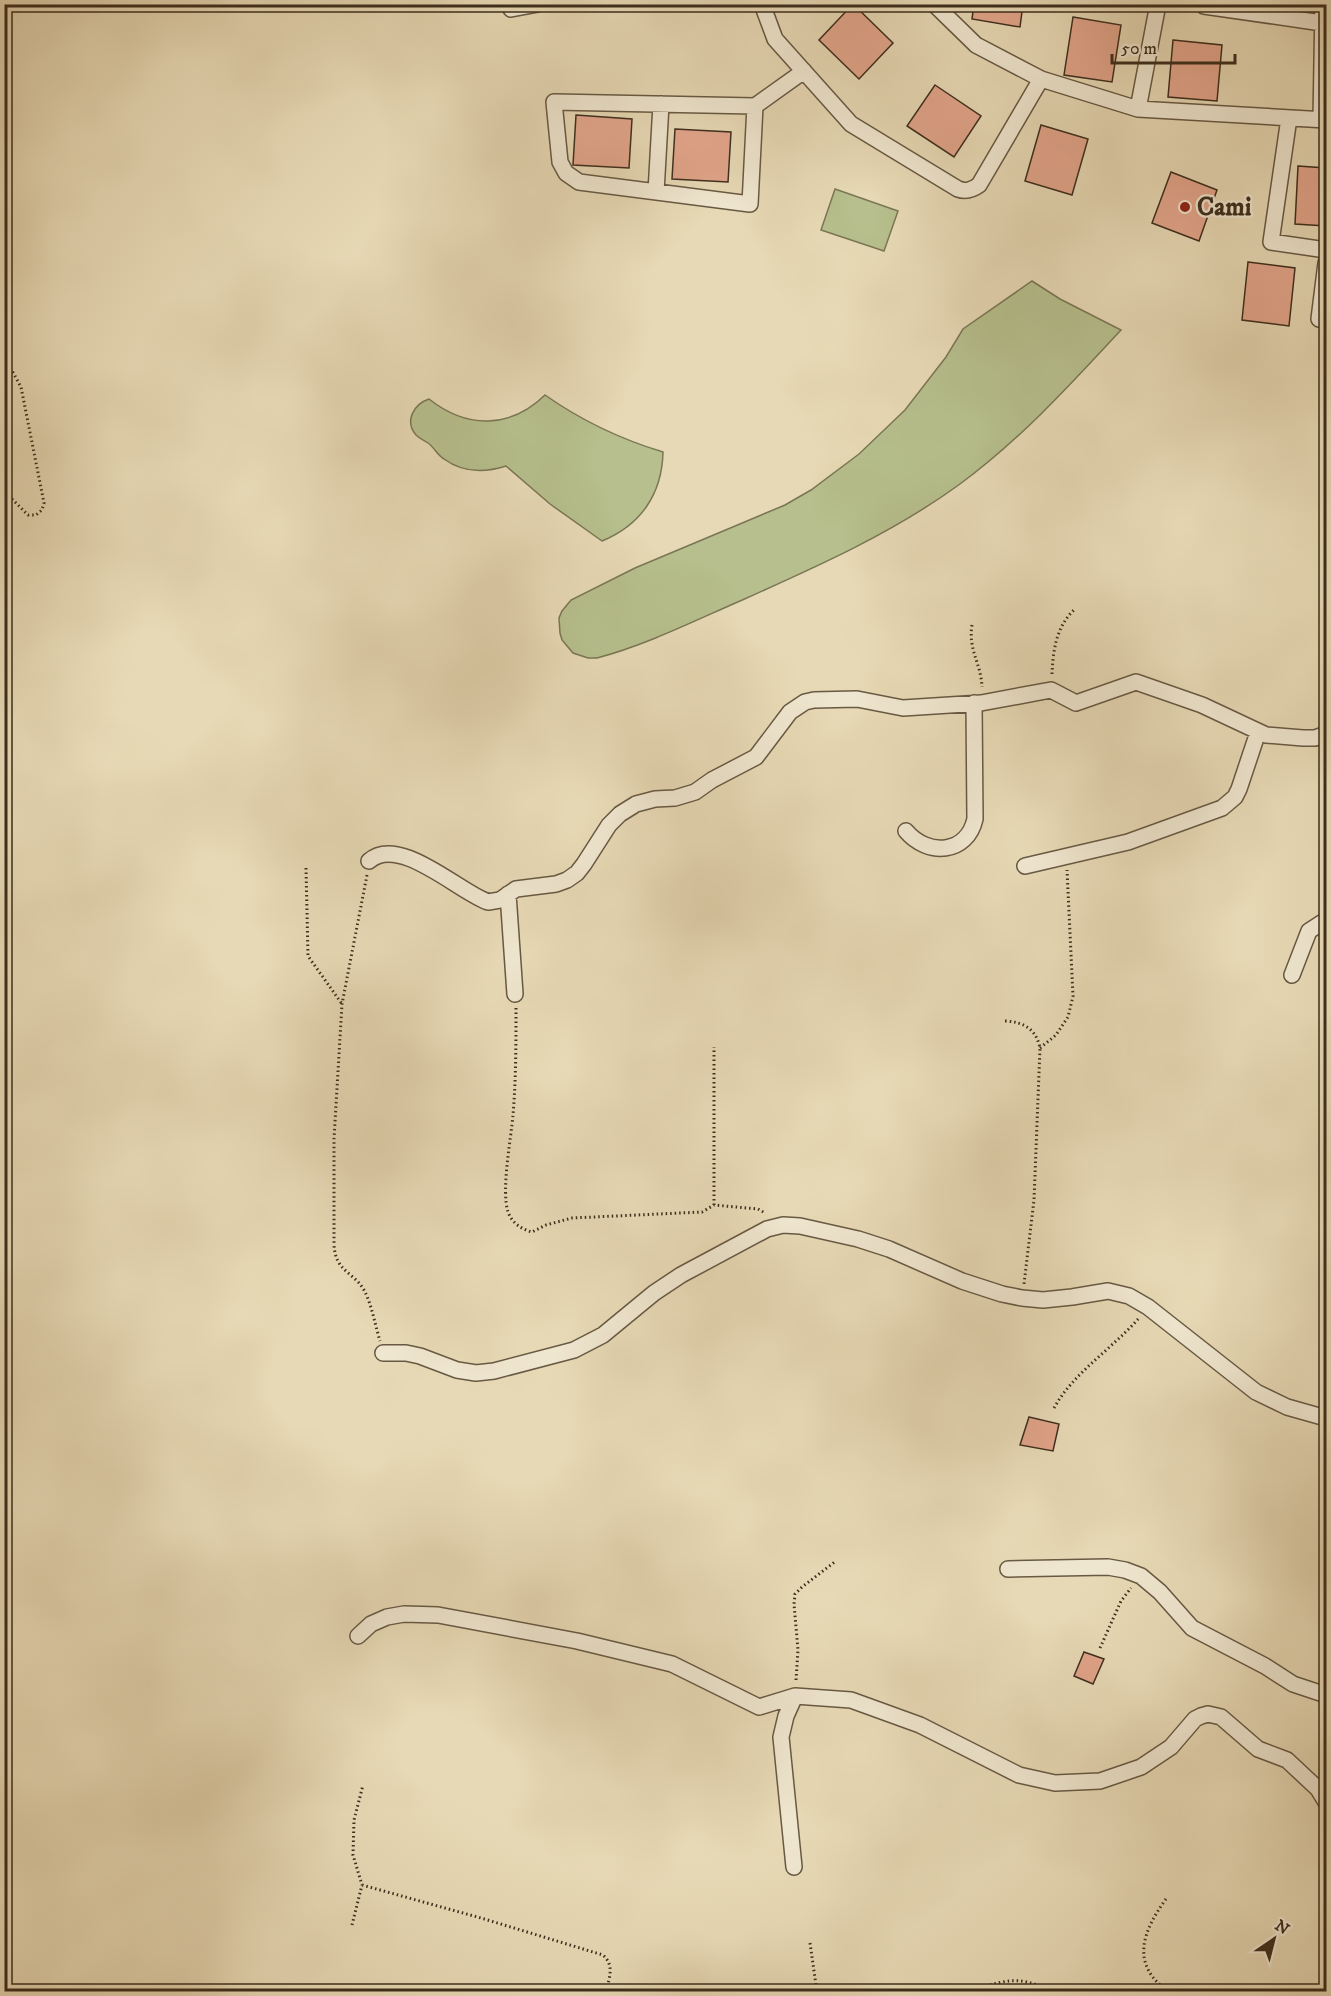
<svg xmlns="http://www.w3.org/2000/svg" width="1331" height="1996" font-family="'IM FELL DW Pica',serif">
<style>
.green{fill:#b6bf8d;stroke:#7a7655;stroke-width:1.5}
.building{fill:#e2a58b;stroke:#3d2e1d;stroke-width:1.5}
.lines{fill:none;stroke-linecap:round;stroke-linejoin:round}
.minor-casing{stroke:#685943;stroke-width:18}
.path{stroke:#3d2e1d;stroke-width:3;stroke-dasharray:1.5 3;stroke-linecap:butt}
.minor{stroke:#efe6cf;stroke-width:15}
.poi-dot{fill:#8f2418;stroke:#efe6cf;stroke-width:2}
.labels{text-anchor:middle;dominant-baseline:central;stroke-width:4.5;stroke-linejoin:round;paint-order:stroke}
.poi-label{font-size:26px;font-weight:bold;fill:#3d2e1d;stroke:#efe6cf;text-anchor:start}
</style>
<rect width="100%" height="100%" fill="#e7d9b5"/>
<filter id="stains"><feTurbulence type="fractalNoise" baseFrequency=".00333" numOctaves="4"/><feColorMatrix values="0 0 0 0 .2 0 0 0 0 .09 0 0 0 0 .02 0 0 0 .5 -.17"/></filter>
<radialGradient id="worn" r=".72"><stop offset=".6" stop-color="#630" stop-opacity="0"/><stop offset="1" stop-color="#630" stop-opacity=".3"/></radialGradient>
<!-- green -->
<path class="green" d="M835,189L898,211L884,251L821,230Z
M1032,281L1060,299L1121,330C1071,384 1020,440 960,484C893,533 816,567 740,601C694,621 646,645 597,658H588L573,653L562,640L560,633L559,618L562,611L571,600L635,568L785,505L811,490L859,454L905,410L946,357L963,329Z
M545,395C582,421 620,439 663,452C662,494 641,525 602,541L550,504L506,466C484,473 463,473 444,459C437,455 434,447 428,443C424,440 420,439 416,435C404,421 414,404 429,399C467,429 510,429 545,395Z"/>
<!-- building -->
<path class="building" d="M853,4L893,43L859,79L819,40Z
M974,4H1023L1020,27L972,19Z
M1073,17L1121,25L1112,82L1064,75Z
M1173,40L1222,45L1217,101L1168,97Z
M935,85L981,116L954,157L907,126Z
M576,115L632,119L629,168L573,165Z
M1041,125L1088,139L1072,195L1025,181Z
M675,129L731,132L728,182L672,179Z
M1298,166L1326,168V226L1295,224Z
M1171,172L1217,190L1199,241L1152,223Z
M1248,262L1295,268L1289,326L1242,320Z
M1029,1417L1059,1424L1053,1451L1020,1445Z
M1084,1652L1104,1659L1093,1684L1074,1676Z"/>
<g class="lines">
<!-- minor casing -->
<g class="minor-casing">
<path id="minor" d="M762,4L775,39L851,124L958,189C966,192 972,190 979,185L1041,79
M934,4L976,45L1041,79L1138,109L1326,120
M1204,6L1322,23
M511,9L538,4
M755,106L750,204L579,182L566,173L560,162L554,102L755,106L804,71
M1138,109L1158,4
M1289,118L1271,242L1326,250
M1321,120L1323,4
M656,192L661,104
M1319,319L1326,263
M906,831C928,857 967,854 975,819L974,703
M369,861C399,834 459,892 488,902L500,900L516,889L556,884L567,880L577,873L584,864L609,825L620,814L636,804L655,799L675,798L695,792L712,780L756,757L790,712L805,702L814,700L857,699L903,708L981,703L1051,690L1076,703L1136,682L1202,705L1266,735L1303,738H1315L1326,734
M1025,866L1128,842L1222,808L1235,797L1239,789L1258,732
M508,894L515,994
M1292,975L1309,931L1326,920
M383,1353H406L420,1356L457,1370L476,1373L494,1371L574,1350L603,1335L654,1293L681,1275L767,1229L783,1225L800,1226L858,1239L889,1249L962,1281L1002,1294L1022,1298L1043,1300L1072,1297L1108,1291L1129,1296L1148,1307L1256,1392L1287,1407L1326,1418
M1008,1569L1108,1567L1125,1570L1141,1576L1160,1592L1192,1628L1265,1666L1293,1684L1326,1695
M358,1636L371,1624L387,1617L404,1614L438,1615L577,1641L672,1664L759,1707L795,1696L851,1700L920,1725L1019,1775L1055,1783L1100,1781L1141,1767L1171,1747L1195,1719L1201,1716L1208,1714L1221,1717L1258,1749L1287,1760L1318,1789L1326,1802
M794,1867L781,1737L786,1716L795,1696"/>
</g>
<!-- path -->
<path class="path" d="M4,356L21,387L44,503L42,510L36,515H28L4,491
M972,625C968,650 981,663 982,687
M1052,674C1053,651 1056,627 1074,610
M306,868L308,956L342,1004
M367,875L342,1004L334,1139V1244C335,1272 353,1271 364,1290C372,1305 375,1325 380,1341
M516,1008C516,1044 516,1079 513,1115C511,1139 501,1190 508,1212C512,1223 521,1229 532,1232L546,1225L572,1218L702,1212L714,1205L758,1209L765,1213
M1005,1021C1024,1022 1036,1029 1040,1048L1034,1200L1024,1284
M1040,1048L1056,1035L1068,1017L1073,996L1067,870
M714,1205V1047
M1054,1408C1074,1372 1112,1349 1139,1318
M1100,1648L1121,1601L1131,1588
M796,1680L798,1650L794,1604L795,1594L802,1587L836,1561
M362,1885L481,1918L603,1955C615,1966 609,1978 606,1992
M1166,1899C1142,1932 1130,1965 1169,1992
M352,1925L362,1885L353,1855L354,1820L363,1785
M810,1943L817,1992
M964,1992C1001,1983 1016,1972 1052,1992"/>
<!-- minor -->
<use href="#minor" class="minor"/>
</g>
<!-- markers -->
<circle class="poi-dot" cx="1185" cy="207" r="6"/>
<g class="labels">
<!-- poi labels -->
<g class="poi-label">
<text x="1197" y="207">Cami</text>
</g>
</g>
<!-- margin -->
<rect width="1331" height="1996" fill="none" stroke="#e7d9b5" stroke-width="24"/>
<rect x="6" y="6" width="1319" height="1984" fill="none" stroke="#3d2e1d" stroke-width="3"/>
<rect x="12" y="12" width="1307" height="1972" fill="none" stroke="#3d2e1d" stroke-width="1.5"/>
<!-- north arrow -->
<g transform="translate(1274 1939) rotate(35)" stroke="#efe6cf" stroke-width="4.5" paint-order="stroke">
<path d="M0-4.5L10 22L0 15L-10 22Z" fill="#3d2e1d"/>
<text y="-9" font-size="16" font-weight="bold" text-anchor="middle" fill="#3d2e1d">N</text>
</g>
<!-- scale -->
<path d="M1112 54v9h123v-9" fill="none" stroke="#3d2e1d" stroke-width="3"/>
<text x="1121" y="54" font-size="18" fill="#3d2e1d" stroke="#efe6cf" stroke-width="4.5" paint-order="stroke">50 m</text>
<rect width="100%" height="100%" filter="url(#stains)"/>
<rect width="100%" height="100%" fill="url(#worn)"/>
</svg>
